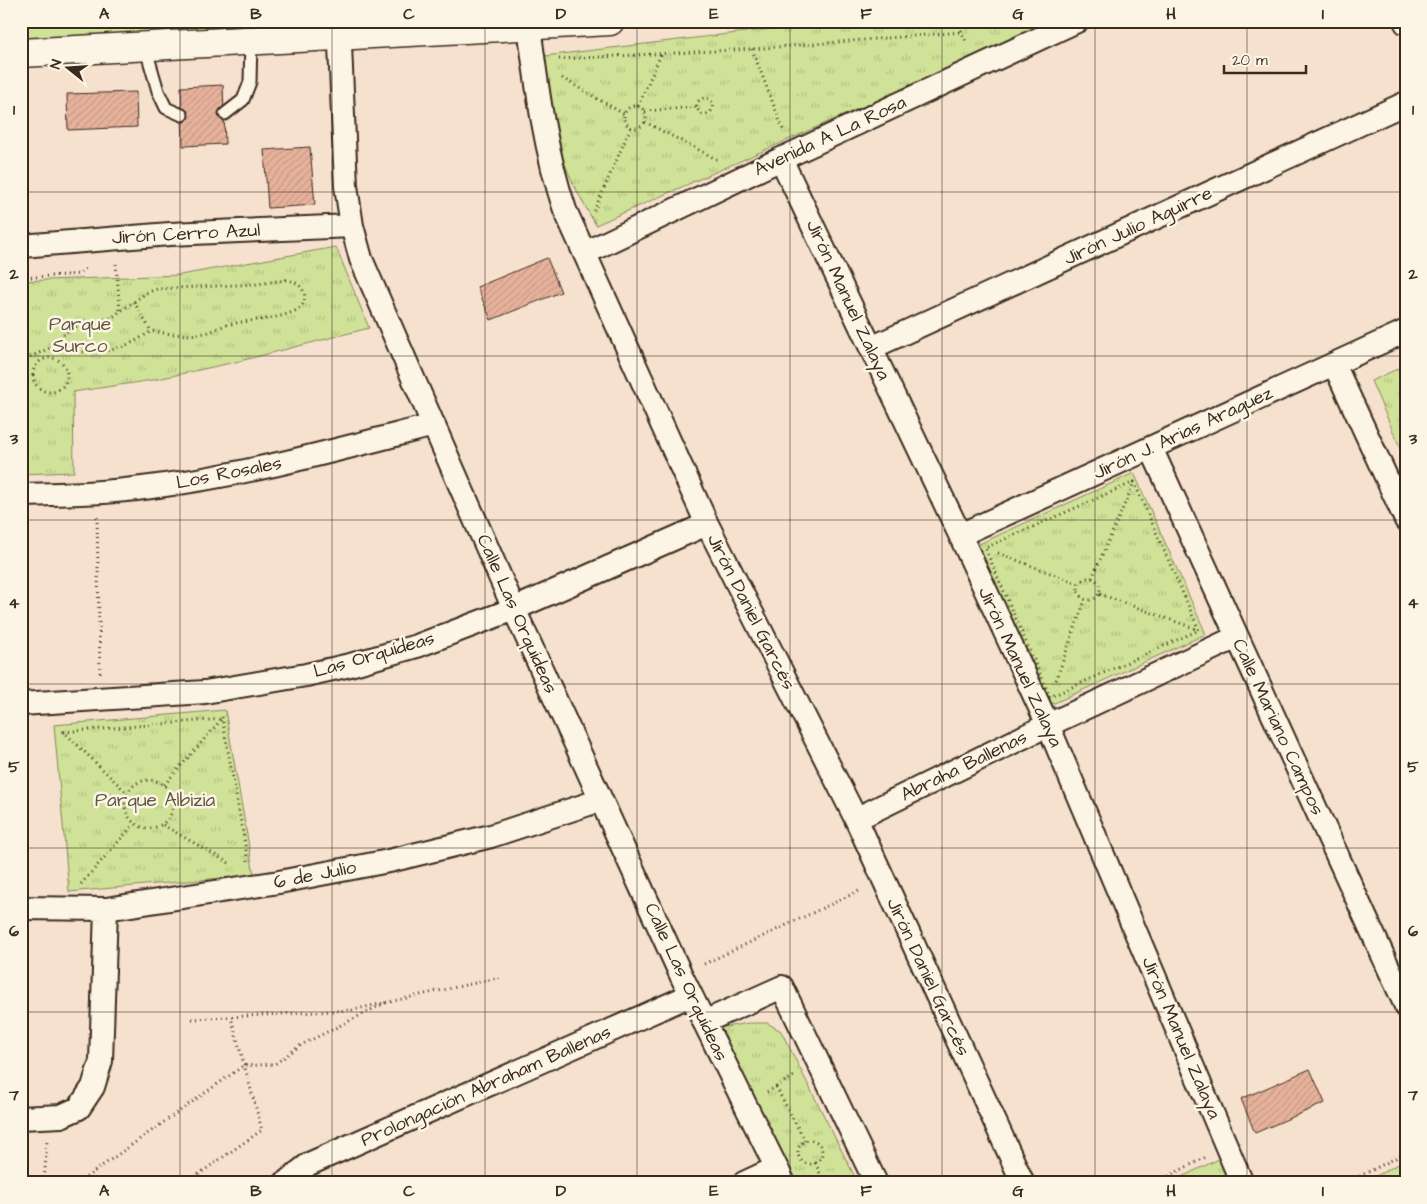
<svg xmlns="http://www.w3.org/2000/svg" width="1427" height="1204" font-family="'Architects Daughter',sans-serif">
<style>
.grass{fill:#cfe297;stroke:#85865a}
.park{fill:url(#park-tufts);stroke:#85865a}
.building{fill:url(#building-hatch);stroke:#3b2a1e}
.lines{fill:none;stroke-linecap:round;stroke-linejoin:round}
.lane-casing{stroke:#3b2a1e;stroke-width:15}
.street-casing{stroke:#3b2a1e;stroke-width:26}
.secondary-casing{stroke:#3b2a1e;stroke-width:31}
.path{stroke:#3b2a1e;stroke-width:3;stroke-dasharray:1 4;stroke-linecap:butt}
.lane{stroke:#fcf5e5;stroke-width:11}
.street{stroke:#fcf5e5;stroke-width:22}
.secondary{stroke:#fcf5e5;stroke-width:28}
.grid{fill:none;stroke:#3b2a1e;stroke-width:1;stroke-opacity:0.55}
.labels{text-anchor:middle;dominant-baseline:central;stroke-width:5;stroke-linejoin:round;paint-order:stroke}
.street-label{font-size:19px;fill:#3b2a1e;stroke:#fcf5e5}
.park-label{font-size:19px;fill:#60583c;stroke:#fcf5e5}
.neatline{fill:none;stroke:#3b2a1e;stroke-width:2}
.grid-label{font-size:16px;text-anchor:middle;font-weight:bold;fill:#3b2a1e}
</style>
<defs>
<pattern id="park-tufts" width="24" height="20" patternUnits="userSpaceOnUse" patternTransform="scale(1.25)"><rect width="24" height="20" fill="#cfe297"/><path d="M3 7l-1-3M5 7V3M7 7l1-3M15 17l-1-3M17 17v-4M19 17l1-3" fill="none" stroke="#b3c282"/></pattern>
<pattern id="building-hatch" width="6" height="6" patternUnits="userSpaceOnUse" patternTransform="scale(1.25)"><rect width="6" height="6" fill="#e7b29b"/><path d="M-1 1l2-2M0 6l6-6M5 7l2-2" fill="none" stroke="#c79985"/></pattern>
</defs>
<rect width="100%" height="100%" fill="#f6e1cf"/>
<filter id="ink" filterUnits="userSpaceOnUse"><feTurbulence type="fractalNoise" baseFrequency=".02" numOctaves="2"/><feDisplacementMap in="SourceGraphic" scale="10" xChannelSelector="R" yChannelSelector="G"/><feConvolveMatrix kernelMatrix="1 2 1 2 8 2 1 2 1" color-interpolation-filters="sRGB"/></filter>
<g filter="url(#ink)">
<!-- grass -->
<path class="grass" d="M57,21H295V23L21,40V24Z"/>
<!-- park -->
<path class="park" d="M838,21H1056L596,225C576,192 558,156 552,118C548,97 546,77 544,56Z
M336,247L369,328L240,361L153,380L73,392L74,472L21,474V281L180,275Z
M1406,365V461L1371,381Z
M1134,473L1206,634L1050,705L977,545Z
M225,710L254,875L69,892L54,725Z
M749,1023H767L781,1031L858,1183H794L719,1028Z
M1221,1158L1232,1183H1169Z
M1406,1160V1183H1363Z"/>
<!-- building -->
<path class="building" d="M223,85L225,144L183,146L181,87Z
M136,92L137,127L68,130L67,94Z
M310,147L315,205L268,208L264,150Z
M547,258L561,292L491,320L477,287Z
M1310,1069L1325,1103L1255,1133L1241,1099Z"/>
<g class="lines">
<!-- lane casing -->
<g class="lane-casing">
<path id="lane" d="M145,46L158,91L166,108L182,115
M225,114L243,100L250,82L251,41"/>
</g>
<!-- street casing -->
<g class="street-casing">
<path id="street" d="M339,21L346,186L352,226L361,259L514,609L681,975L784,1183
M1405,21L1406,23
M529,26C537,88 545,151 565,210L707,524L856,819L1023,1183
M781,159L960,535L1048,725L1242,1183
M21,246L170,234L352,226
M585,253L781,159L1077,21
M871,348L1406,103
M1334,364L1406,520
M1151,448L1406,1006
M21,495C65,494 108,493 151,487C247,475 340,449 434,425
M960,535L1406,331
M21,704L205,692L306,675L350,665L417,646L514,609L707,524
M856,819L1048,725L1237,637
M21,908L106,909L279,882L389,861L491,836L601,800
M704,1022L782,987L876,1183
M21,1118L61,1116L79,1108L93,1087L101,1061L106,909
M285,1183L309,1164L691,995
M744,1183L776,1168"/>
</g>
<!-- secondary casing -->
<g class="secondary-casing">
<path id="secondary" d="M21,53L610,21"/>
</g>
<!-- path -->
<path class="path" d="M957,21L967,44
M752,49L784,132
M559,59L752,49L962,32
M562,78L624,114
M697 106a8 8 0 1 1 16 0a8 8 0 1 1-16 0Z
M624 117a11 11 0 1 1 22 0a11 11 0 1 1-22 0Z
M638,106L662,52
M645,111L697,107
M645,122L720,161
M594,211L631,127
M116,264L120,311
M21,278L79,274L88,267
M286,280C304,281 313,302 295,311C273,321 249,319 227,325C221,326 215,330 209,332C189,337 171,334 151,331C125,350 98,356 66,350L61,343L62,337L66,332L81,324L111,318L146,293L157,289L256,284Z
M134,302L151,331
M33 375a17 17 0 1 1 34 0a17 17 0 1 1-34 0Z
M21,361L61,343
M1134,482L1199,630L1050,697L985,548Z
M97,517L100,673
M998,553L1079,584
M1078 589a11 11 0 1 1 22 0a11 11 0 1 1-22 0Z
M1092,578L1133,485
M1100,594L1196,629
M1056,680L1085,600
M222,717L248,861
M63,731L127,793
M64,732L222,719L164,785
M125 804a24 24 0 1 1 48 0a24 24 0 1 1-48 0Z
M163,825L229,863
M81,884L134,824
M704,964L861,890
M192,1019L352,1010L502,977
M776,1087L805,1141
M767,1092L796,1075
M798 1152a12 12 0 1 1 24 0a12 12 0 1 1-24 0Z
M815,1163L825,1183
M44,1183L47,1141
M78,1183L243,1066L275,1064L301,1045L387,1002
M186,1183L262,1130L231,1017
M1155,1183L1206,1157
M1346,1183L1406,1153"/>
<!-- lane -->
<use href="#lane" class="lane"/>
<!-- street -->
<use href="#street" class="street"/>
<!-- secondary -->
<use href="#secondary" class="secondary"/>
</g>
</g>
<!-- grid -->
<path class="grid" d="M180,21V1183M332,21V1183M485,21V1183M637,21V1183M790,21V1183M942,21V1183M1095,21V1183M1247,21V1183M21,192H1406M21,356H1406M21,520H1406M21,684H1406M21,848H1406M21,1012H1406"/>
<g class="labels">
<!-- street labels -->
<g class="street-label">
<text transform="translate(830 136) rotate(-25)">Avenida A La Rosa</text>
<text transform="translate(1138 226) rotate(-25)">Jirón Julio Aguirre</text>
<text transform="translate(186 234) rotate(-3)">Jirón Cerro Azul</text>
<text transform="translate(848 300) rotate(65)">Jirón Manuel Zalaya</text>
<text transform="translate(1183 433) rotate(-25)">Jirón J. Arias Araguez</text>
<text transform="translate(229 473) rotate(-11)">Los Rosales</text>
<text transform="translate(751 612) rotate(63)">Jirón Daniel Garcés</text>
<text transform="translate(517 614) rotate(66)">Calle Las Orquídeas</text>
<text transform="translate(374 655) rotate(-16)">Las Orquídeas</text>
<text transform="translate(1020 667) rotate(65)">Jirón Manuel Zalaya</text>
<text transform="translate(1278 727) rotate(65)">Calle Mariano Campos</text>
<text transform="translate(964 766) rotate(-26)">Abraha Ballenas</text>
<text transform="translate(315 875) rotate(-11)">6 de Julio</text>
<text transform="translate(928 977) rotate(65)">Jirón Daniel Garcés</text>
<text transform="translate(686 982) rotate(65)">Calle Las Orquídeas</text>
<text transform="translate(1181 1038) rotate(67)">Jirón Manuel Zalaya</text>
<text transform="translate(486 1086) rotate(-24)">Prolongación Abraham Ballenas</text>
</g>
<!-- park labels -->
<g class="park-label">
<text x="80" y="324">Parque<tspan x="80" dy="22">Surco</tspan></text>
<text x="155" y="800">Parque Albizia</text>
</g>
</g>
<!-- margin -->
<rect width="1427" height="1204" fill="none" stroke="#fcf5e5" stroke-width="55"/>
<!-- north arrow -->
<g transform="translate(68 68) rotate(287)" stroke="#fcf5e5" stroke-width="4" paint-order="stroke">
<path d="M0-4L9 19L0 12L-9 19Z" fill="#3b2a1e"/>
<text y="-8" font-size="14" font-weight="bold" text-anchor="middle" fill="#3b2a1e">N</text>
</g>
<!-- scale -->
<path d="M1224 65v8h82v-8" fill="none" stroke="#3b2a1e" stroke-width="2.5"/>
<text x="1232" y="65" font-size="15" fill="#3b2a1e" stroke="#fcf5e5" stroke-width="4" paint-order="stroke">20 m</text>
<rect x="28" y="28" width="1372" height="1148" class="neatline"/>
<g class="grid-label">
<text x="104" y="19">A</text>
<text x="256" y="19">B</text>
<text x="409" y="19">C</text>
<text x="561" y="19">D</text>
<text x="714" y="19">E</text>
<text x="866" y="19">F</text>
<text x="1018" y="19">G</text>
<text x="1171" y="19">H</text>
<text x="1323" y="19">I</text>
<text x="14" y="115">1</text>
<text x="1413" y="115">1</text>
<text x="14" y="279">2</text>
<text x="1413" y="279">2</text>
<text x="14" y="444">3</text>
<text x="1413" y="444">3</text>
<text x="14" y="608">4</text>
<text x="1413" y="608">4</text>
<text x="14" y="772">5</text>
<text x="1413" y="772">5</text>
<text x="14" y="936">6</text>
<text x="1413" y="936">6</text>
<text x="14" y="1100">7</text>
<text x="1413" y="1100">7</text>
<text x="104" y="1196">A</text>
<text x="256" y="1196">B</text>
<text x="409" y="1196">C</text>
<text x="561" y="1196">D</text>
<text x="714" y="1196">E</text>
<text x="866" y="1196">F</text>
<text x="1018" y="1196">G</text>
<text x="1171" y="1196">H</text>
<text x="1323" y="1196">I</text>
</g>
</svg>
